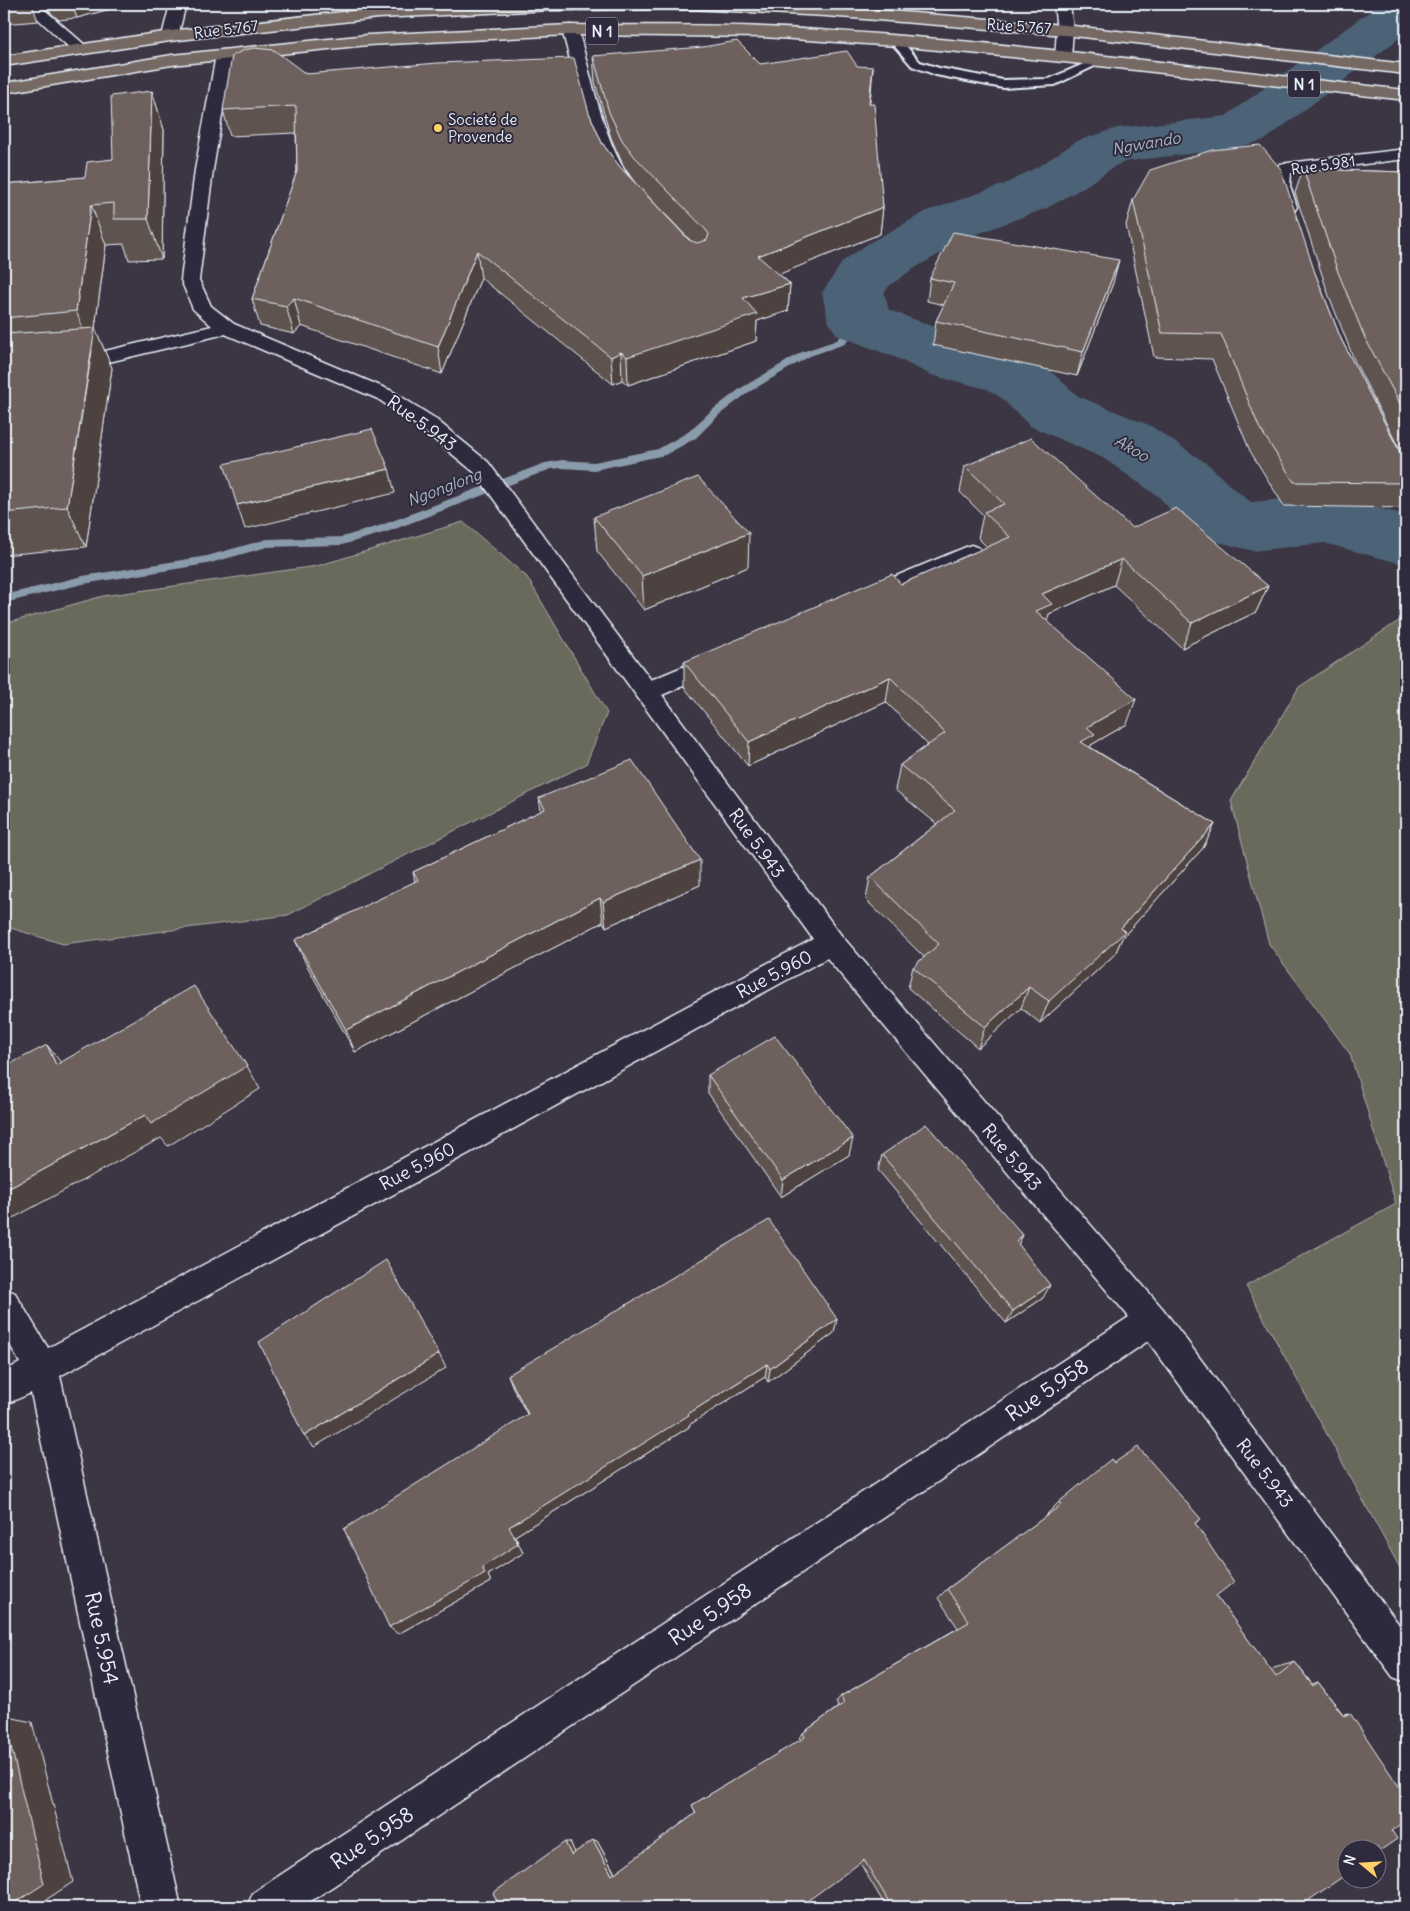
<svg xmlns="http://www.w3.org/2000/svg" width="1410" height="1911" font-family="Delius,sans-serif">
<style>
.green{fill:#6a6b5c;stroke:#a9aeaa}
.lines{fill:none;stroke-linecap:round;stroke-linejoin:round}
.stream{fill:#8a9bab;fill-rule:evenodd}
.river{fill:#4c6277;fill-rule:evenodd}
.service-casing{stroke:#e8f1f8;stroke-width:4}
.minor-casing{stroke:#e8f1f8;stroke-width:3}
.trunk-casing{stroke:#e8f1f8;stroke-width:3}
.service{fill:#2f2a3d;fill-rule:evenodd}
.minor{fill:#2f2a3d;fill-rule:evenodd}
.trunk{fill:#766964;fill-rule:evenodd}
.wall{fill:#5f534f;stroke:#e8f1f8}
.shaded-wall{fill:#4d4340;stroke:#e8f1f8}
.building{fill:#6e605c;stroke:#e8f1f8}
.poi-dot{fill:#ffd166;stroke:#2f2a3d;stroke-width:2}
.labels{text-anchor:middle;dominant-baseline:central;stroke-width:4;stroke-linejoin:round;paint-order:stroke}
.far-street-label{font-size:15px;fill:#e8f1f8;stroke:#2f2a3d}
.far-poi-label{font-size:15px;fill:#e8f1f8;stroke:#2f2a3d;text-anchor:start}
.shield{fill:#2f2a3d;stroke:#b0b5c0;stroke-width:1}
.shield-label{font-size:16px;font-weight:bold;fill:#e8f1f8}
.far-water-label{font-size:16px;font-style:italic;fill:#aab8c4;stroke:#2f2a3d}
.street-label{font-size:18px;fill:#e8f1f8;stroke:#2f2a3d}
.near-street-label{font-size:21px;fill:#e8f1f8;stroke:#2f2a3d}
</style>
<rect width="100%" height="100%" fill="#3c3543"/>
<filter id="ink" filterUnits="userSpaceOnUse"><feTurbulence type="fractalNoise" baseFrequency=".02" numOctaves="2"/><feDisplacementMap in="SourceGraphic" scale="10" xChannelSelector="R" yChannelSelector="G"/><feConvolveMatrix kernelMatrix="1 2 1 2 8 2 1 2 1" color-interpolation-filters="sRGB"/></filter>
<g filter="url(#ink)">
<g class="green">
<polygon points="463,522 527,577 607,713 586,764 288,915 63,944 4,926 4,624 103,596 317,566"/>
<polygon points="1406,616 1406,1574 1400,1568 1246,1286 1396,1204 1350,1054 1269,944 1231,801 1299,687"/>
</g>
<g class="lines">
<polygon class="stream" points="860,318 865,321 845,344 810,356 749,392 719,415 696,438 665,455 594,470 562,468 551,469 387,532 342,545 267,547 207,564 83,584 4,603 4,595 83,576 207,556 267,539 342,537 379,526 545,463 562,460 594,462 658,449 688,432 711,411 741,388 802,352 837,340 856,319"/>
<polygon class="river" points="1376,4 1406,4 1406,33 1265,140 1231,149 1128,161 1117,165 1081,189 1047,208 969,237 913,269 889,286 884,293 889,310 940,329 977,347 1033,361 1048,369 1078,396 1151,426 1209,465 1228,484 1251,502 1324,495 1406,515 1406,565 1324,543 1254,551 1202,538 1178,518 1159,497 1103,458 1030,426 1000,397 987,389 931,375 894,357 837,335 828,321 822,293 843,261 869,243 927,211 1005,184 1041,165 1077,141 1117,128 1226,116 1370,11"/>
<g class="service-casing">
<polygon id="service" points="896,38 900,39 920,62 939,68 1003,80 1049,79 1095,59 1099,58 1105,61 1055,85 1003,88 936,75 912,66 890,41"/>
</g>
<g class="minor-casing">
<g id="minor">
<polygon points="22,4 38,4 86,46 88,49 86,52 74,52"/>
<polygon points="170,4 186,4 178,36 176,39 164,39 162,36"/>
<polygon points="1054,4 1070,4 1073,30 1071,57 1069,60 1057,60 1055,57 1057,30"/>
<path d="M570 25 576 27 578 30C591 74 603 140 629 177L626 181 620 182 614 181C587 145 575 74 562 30L564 27Z"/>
<polygon points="224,50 230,52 232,55 213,170 199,280 211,306 234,324 392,391 433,417 488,462 651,680 711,655 719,652 727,655 731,661 727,667 662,695 841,935 1163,1309 1406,1634 1406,1682 1393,1677 1148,1341 302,1907 247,1907 253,1893 1129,1317 827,958 60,1376 181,1907 141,1907 31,1393 4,1405 4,1371 20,1363 4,1334 4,1288 15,1293 48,1348 813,939 474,472 419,427 378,399 225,334 88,367 4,374 4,362 88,355 212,326 193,309 181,280 195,170 216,55 218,52"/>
<path d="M1406 149V159L1291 173 1290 186 1297 207 1294 211 1288 212 1282 211C1272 197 1268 178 1280 164Z"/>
<polygon points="971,545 979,548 982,553 979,558 874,604 866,606 858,604 855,598 858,592"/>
</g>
</g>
<g class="trunk-casing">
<g id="trunk">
<polygon points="480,4 774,4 826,6 1065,25 1406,64 1406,74 1065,35 826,16 690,9 553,10 378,18 170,41 4,66 4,56 170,31 378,8"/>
<path d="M570 25C635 26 700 24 764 27 979 37 1193 67 1406 90V100L1063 62 896 46 763 37 570 35 368 45 172 65 4 93V83L172 55 368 35Z"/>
</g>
</g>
<use href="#service" class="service"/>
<use href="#minor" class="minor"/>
<use href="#trunk" class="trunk"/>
</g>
<g class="wall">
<polygon points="4,4 32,4 38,21 4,24"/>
<polygon points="41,4 124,4 111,6 110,9 77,18 59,20"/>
<polygon points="593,56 760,64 870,103 883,207 880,234 779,274 790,284 788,311 757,321 756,341 628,385 622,380 613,384 481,278 442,374 301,326 294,334 260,326 252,299 297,171 296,133 230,136 223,110 306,74 589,113 602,143 620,167 689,240 691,241 636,184 624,167 611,138 595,82"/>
<polygon points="152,91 164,130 162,259 129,260 124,244 106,245 95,328 112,368 86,547 4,555 4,184 85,177 113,159"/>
<polygon points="1303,169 1406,172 1406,170 1406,462 1355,362 1329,296 1295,193"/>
<polygon points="1133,200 1315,273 1341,339 1406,464 1406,508 1284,506 1250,451 1212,359 1154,357 1126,225"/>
<polygon points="930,278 1113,283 1077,376 933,345 936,321 944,305 927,301"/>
<polygon points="965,466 1132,528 1268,586 1256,612 1182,648 1114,585 1049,614 1047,621 1127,724 1091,745 1090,747 1215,824 1203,848 1122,938 1115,954 1040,1023 1021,1008 978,1048 908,988 913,967 924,957 866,900 870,877 937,824 895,790 900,765 928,745 886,702 748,766 684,687 684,662 901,584 987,547 978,538 983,515 960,492"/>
<polygon points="594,517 748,567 644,610 597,551"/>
<polygon points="539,798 700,885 606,927 603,922 355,1052 306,964 295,940 415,882 413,872 541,811"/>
<polygon points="708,1075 849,1155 781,1197 708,1093"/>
<polygon points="882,1155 1023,1235 1018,1244 1043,1298 1006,1323 878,1170"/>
<polygon points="834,1333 768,1382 765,1377 689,1425 689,1427 515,1536 523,1553 488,1575 491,1582 398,1634 527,1414 513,1388 508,1375"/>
<polygon points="1114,1463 1195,1523 1216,1596 1271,1671 1274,1668 1295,1662 1312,1684 1318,1682 1343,1714 1350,1713 1299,1907 886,1907 860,1863 500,1907 570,1842 575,1853 593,1840 597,1841 615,1873 696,1813 692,1805 801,1740 799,1738 803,1733 838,1707 836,1702 841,1696 958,1628 938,1598 947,1589 1048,1515 1047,1514 1059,1502"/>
</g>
<g class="shaded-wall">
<polygon points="72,4 124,4 111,6 110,9 77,18"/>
<polygon points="873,67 871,93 866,130"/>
<polygon points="152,91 164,130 162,259 148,219"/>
<polygon points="91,205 106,245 95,328 112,368 86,547 67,507 92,351 76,311"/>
<polygon points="883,207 880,234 757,283 758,256"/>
<polygon points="477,251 481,278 442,374 438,347"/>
<polygon points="1119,260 1113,283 1077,376 1083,352"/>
<polygon points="790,284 788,311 757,321 756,341 628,385 627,357 743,298"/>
<polygon points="294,298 301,326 294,334 286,306"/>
<polygon points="621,352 622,380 613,384 611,357"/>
<polygon points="389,469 395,493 245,529 237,505"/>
<polygon points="749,533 748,567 644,610 642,576"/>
<polygon points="1122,559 1114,585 1049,614 1045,630 1036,611 1042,594"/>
<polygon points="1268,586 1256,612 1182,648 1192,623"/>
<polygon points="890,677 886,702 748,766 749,742"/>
<polygon points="1136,699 1127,724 1091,745 1086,759 1081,742 1087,727"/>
<polygon points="1215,824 1203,848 1122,938 1115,954 1040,1023 1049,1001 1121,928"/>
<polygon points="700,860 700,885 606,927 603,902"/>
<polygon points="600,898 603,922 355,1052 346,1030"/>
<polygon points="1029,987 1021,1008 978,1048 985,1027"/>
<polygon points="47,1045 66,1069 56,1065"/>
<polygon points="247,1066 260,1089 168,1146 161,1138 4,1223 4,1191 145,1115"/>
<polygon points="853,1138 849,1155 781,1197 783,1180"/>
<polygon points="1023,1235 1016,1249 1016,1241"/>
<polygon points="1050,1285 1043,1298 1006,1323 1013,1311"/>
<polygon points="837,1319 834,1333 768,1382 770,1369"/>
<polygon points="439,1354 446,1368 314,1447 304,1436"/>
<polygon points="767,1364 765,1377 689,1425 689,1427 515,1536 523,1553 488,1575 491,1582 398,1634 389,1627 482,1567 509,1527"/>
<polygon points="4,1716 32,1722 73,1882 35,1907 8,1907"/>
<polygon points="593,1840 597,1841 615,1874 612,1875"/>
<polygon points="565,1842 570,1842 576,1855 571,1855"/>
</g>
<g class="building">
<polygon points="737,41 760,64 847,51 857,66 873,67 869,103 874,104 883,207 758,256 790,284 743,298 757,314 627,357 621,352 611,357 477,251 438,347 294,298 286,306 252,299 297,171 296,106 223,110 232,56 244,50 254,48 274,50 306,74 438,63 574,58 589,113 602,143 620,167 689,240 697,243 707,240 709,234 706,230 635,157 622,140 609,112 593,56 703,47"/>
<polygon points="152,91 148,219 114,219 114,203 91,205 76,311 4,318 4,184 85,177 87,162 113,159 111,96"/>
<polygon points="1260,145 1281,169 1315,273 1341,339 1406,464 1406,483 1294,482 1259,427 1221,334 1162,333 1133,200 1150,170 1212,150"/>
<polygon points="1303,169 1406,172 1406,415 1365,338 1338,272"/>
<polygon points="953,232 1119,260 1083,352 936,321 954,283 930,278"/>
<polygon points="95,328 67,507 4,513 4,334"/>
<polygon points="372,429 389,469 237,505 224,464"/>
<polygon points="1031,438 1132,528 1176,508 1268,586 1192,623 1122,559 1042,594 1052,604 1036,611 1136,699 1087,727 1095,734 1081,742 1215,824 1121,928 1125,932 1049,1001 1029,987 985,1027 913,967 939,944 870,877 955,810 900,765 945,733 890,677 749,742 684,662 892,574 901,584 1010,537 984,512 1004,504 965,466"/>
<polygon points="698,477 749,533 642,576 594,517"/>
<polygon points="632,760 700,860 603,902 600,898 346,1030 295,940 418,880 413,872 545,809 539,798"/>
<polygon points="194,986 247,1066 151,1124 145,1115 4,1191 4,1067 47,1045 56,1065"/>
<polygon points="775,1036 853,1138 783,1180 708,1075"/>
<polygon points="926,1124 1023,1235 1016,1241 1050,1285 1013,1311 882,1155"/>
<polygon points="769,1220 837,1319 770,1369 767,1364 688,1414 689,1415 509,1527 518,1544 482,1567 485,1574 389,1627 344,1529 528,1414 508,1375"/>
<polygon points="386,1260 439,1354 304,1436 259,1342"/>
<polygon points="1138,1447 1201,1519 1195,1523 1234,1582 1216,1596 1276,1677 1295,1662 1313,1686 1318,1682 1344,1716 1350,1713 1406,1797 1406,1819 1392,1831 1397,1839 1378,1852 1378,1848 1348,1848 1348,1873 1299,1907 892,1907 864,1860 799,1907 500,1907 493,1893 565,1842 571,1855 593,1840 612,1875 696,1813 692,1805 805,1737 803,1733 844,1703 841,1696 969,1622 947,1589 1061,1505 1059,1502 1111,1459 1114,1463"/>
<polygon points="4,1717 44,1884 8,1907 4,1907"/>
</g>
</g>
<circle class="poi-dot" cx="438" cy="128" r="5"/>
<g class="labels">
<g class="far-street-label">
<text transform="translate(1019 26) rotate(4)">Rue 5.767</text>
<text transform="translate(226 29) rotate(-7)">Rue 5.767</text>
<text transform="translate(1323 165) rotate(-8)">Rue 5.981</text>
</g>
<g class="far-poi-label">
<text x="448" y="119">Societé de<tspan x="448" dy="17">Provende</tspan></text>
</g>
<g class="shield">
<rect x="586" y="17.5" width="32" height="27" rx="4"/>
<rect x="1288" y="70.5" width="32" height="27" rx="4"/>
</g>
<g class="shield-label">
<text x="602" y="31">N 1</text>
<text x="1304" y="84">N 1</text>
</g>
<g class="far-water-label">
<text transform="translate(1146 143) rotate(-10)">Ngwando</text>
<text transform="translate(1132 448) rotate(30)">Akoo</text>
<text transform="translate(444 487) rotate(-21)">Ngonglong</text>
</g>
<g class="street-label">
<text transform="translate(422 423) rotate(36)">Rue 5.943</text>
<text transform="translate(757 843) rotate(54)">Rue 5.943</text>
<text transform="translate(774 974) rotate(-28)">Rue 5.960</text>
<text transform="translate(1012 1157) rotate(50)">Rue 5.943</text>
<text transform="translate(417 1166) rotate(-28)">Rue 5.960</text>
<text transform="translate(1265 1473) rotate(53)">Rue 5.943</text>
</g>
<g class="near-street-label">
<text transform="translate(1047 1390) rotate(-34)">Rue 5.958</text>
<text transform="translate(710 1614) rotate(-34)">Rue 5.958</text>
<text transform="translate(102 1638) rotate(78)">Rue 5.954</text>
<text transform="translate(372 1838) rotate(-34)">Rue 5.958</text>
</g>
</g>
<rect width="1410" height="1911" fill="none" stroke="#2f2a3d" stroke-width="20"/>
<rect x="10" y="10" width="1390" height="1891" fill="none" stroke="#e8f1f8" stroke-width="2" filter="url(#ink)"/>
<g transform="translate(1362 1864) rotate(288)"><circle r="24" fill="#2f2a3d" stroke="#797a88"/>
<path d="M0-4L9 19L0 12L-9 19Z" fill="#ffd166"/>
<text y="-8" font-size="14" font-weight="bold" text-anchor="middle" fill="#e8f1f8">N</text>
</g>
</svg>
